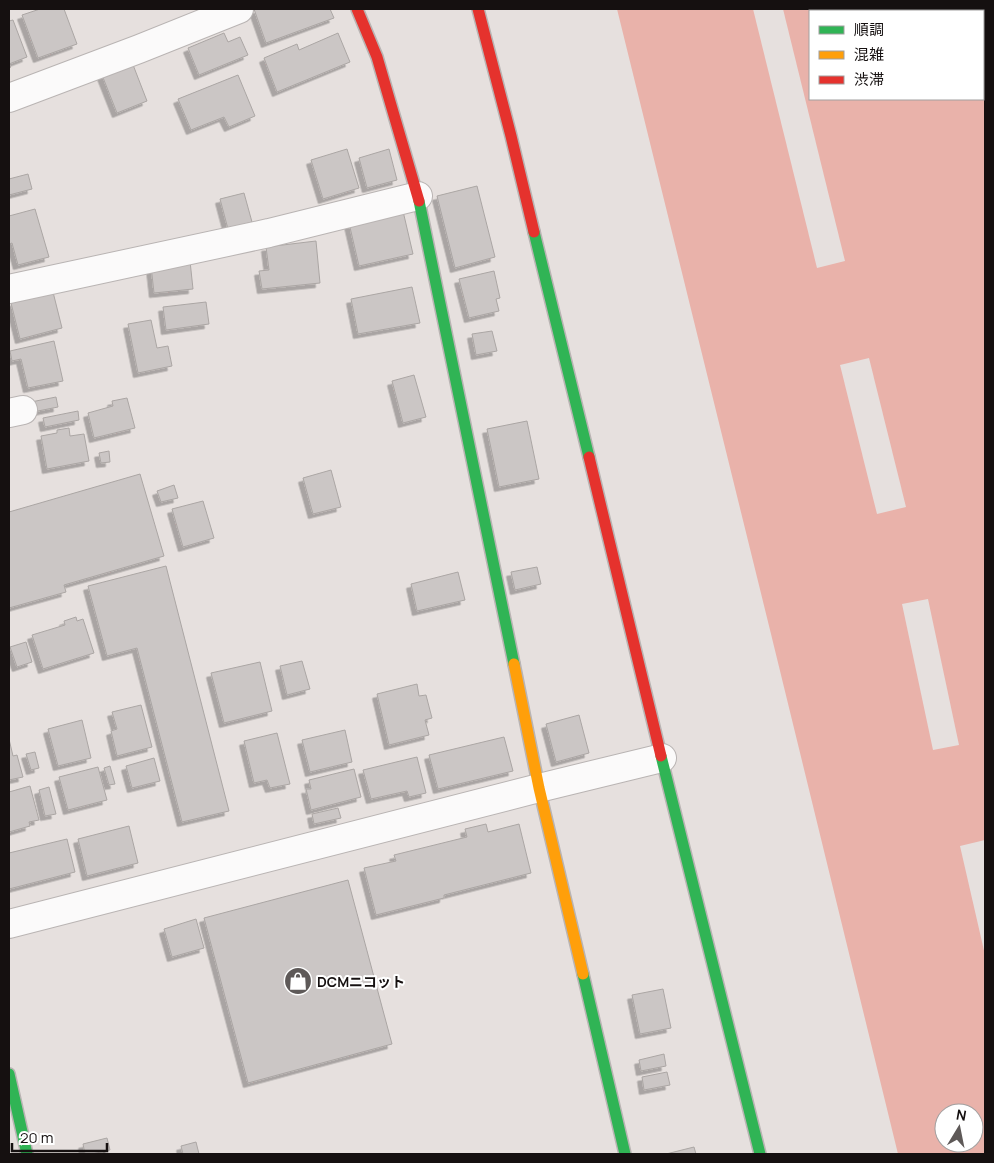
<svg xmlns="http://www.w3.org/2000/svg" width="994" height="1163" font-family="Manrope,'Noto Sans JP',sans-serif">
<style>
.water{fill:#e9b2aa;fill-rule:evenodd}
.pier{fill:#e6e0de}
.building{fill:#cbc6c5;stroke:#aba6a4;filter:url(#shadow)}
.lines{fill:none;stroke-linecap:round;stroke-linejoin:round}
.street-casing{stroke:#b9b4b3;stroke-width:30}
.fast-casing{stroke:#b9b4b3;stroke-width:14}
.slow-casing{stroke:#b9b4b3;stroke-width:14}
.jam-casing{stroke:#b9b4b3;stroke-width:14}
.street{stroke:#fbfafa;stroke-width:28}
.fast{stroke:#30b455;stroke-width:11}
.slow{stroke:#ff9f0a;stroke-width:11}
.jam{stroke:#e5322d;stroke-width:11}
.labels{text-anchor:middle;dominant-baseline:central;stroke-width:4;stroke-linejoin:round;paint-order:stroke}
.poi-label{font-size:14px;font-weight:bold;fill:#151010;stroke:#fff;text-anchor:start}
</style>
<defs>
<filter id="shadow"><feDropShadow dx="-4.5" dy="4.5" stdDeviation="0" flood-color="#0004"/></filter>
</defs>
<rect width="100%" height="100%" fill="#e6e0de"/>
<path class="water" d="M617 9H985V1154H898L771 634ZM810 11H983V99H810ZM944 1113H974V1143H944Z"/>
<g class="pier">
<polygon points="753,9 783,9 845,261 817,268"/>
<polygon points="869,358 906,507 877,514 840,365"/>
<polygon points="928,599 959,745 933,750 902,604"/>
<polygon points="985,840 985,955 960,846"/>
</g>
<g class="building">
<polygon points="40,9 64,9 77,44 38,58 22,15"/>
<polygon points="254,9 330,9 334,18 266,43"/>
<polygon points="13,20 27,57 9,64 11,67 9,68 9,21"/>
<polygon points="224,33 228,42 240,37 248,55 199,75 188,48"/>
<polygon points="338,33 350,62 277,92 264,58 297,44 299,50"/>
<polygon points="130,57 147,101 117,113 100,70"/>
<polygon points="238,75 255,116 229,127 224,117 191,130 178,99"/>
<polygon points="347,149 359,188 323,199 311,160"/>
<polygon points="389,149 397,180 367,188 359,158"/>
<polygon points="28,174 32,189 9,195 9,179"/>
<polygon points="477,186 495,257 455,268 437,196"/>
<polygon points="244,193 252,222 228,229 220,199"/>
<polygon points="35,209 49,257 18,265 12,243 9,244 9,216"/>
<polygon points="403,211 413,254 359,266 349,223"/>
<polygon points="316,241 320,283 262,289 259,271 269,270 266,247"/>
<polygon points="190,261 193,289 154,293 151,266"/>
<polygon points="494,271 500,298 496,299 499,311 469,318 459,279"/>
<polygon points="412,287 420,323 358,334 351,299"/>
<polygon points="53,292 62,328 20,339 11,303"/>
<polygon points="206,302 209,324 166,330 163,307"/>
<polygon points="151,320 157,348 168,346 172,366 138,373 128,324"/>
<polygon points="492,331 497,351 476,355 472,334"/>
<polygon points="54,341 63,381 28,388 21,359 12,361 10,351"/>
<polygon points="414,375 426,417 403,423 392,381"/>
<polygon points="56,397 58,407 33,412 31,402"/>
<polygon points="127,398 135,428 94,438 88,413 113,406 112,401"/>
<polygon points="78,411 79,420 45,427 43,418"/>
<polygon points="527,421 539,479 499,487 487,429"/>
<polygon points="69,428 70,436 84,434 89,461 47,469 41,436 57,433 57,430"/>
<polygon points="109,451 110,462 101,463 99,453"/>
<polygon points="331,470 341,507 313,514 303,478"/>
<polygon points="140,474 164,556 64,585 66,592 9,608 9,512"/>
<polygon points="174,485 178,498 161,502 157,491"/>
<polygon points="203,501 214,538 183,547 172,509"/>
<polygon points="166,566 229,811 182,822 137,648 107,656 88,586"/>
<polygon points="537,567 541,584 515,590 511,572"/>
<polygon points="458,572 465,600 417,611 411,584"/>
<polygon points="76,617 77,621 83,619 94,653 43,669 32,635 65,625 64,621"/>
<polygon points="26,642 32,662 17,667 10,647"/>
<polygon points="302,661 310,689 287,695 280,666"/>
<polygon points="260,662 272,711 224,723 211,673"/>
<polygon points="417,684 419,696 426,695 432,718 425,720 429,735 389,745 377,694"/>
<polygon points="141,705 152,747 117,756 111,731 117,729 112,712"/>
<polygon points="579,715 589,753 556,762 546,724"/>
<polygon points="82,720 91,758 58,766 48,729"/>
<polygon points="345,730 352,762 310,772 302,740"/>
<polygon points="277,733 290,784 270,788 267,780 254,783 244,741"/>
<polygon points="504,737 513,771 438,789 429,755"/>
<polygon points="9,739 13,756 17,755 23,777 9,780"/>
<polygon points="35,752 39,768 31,770 26,754"/>
<polygon points="417,757 426,793 409,797 407,791 371,799 363,770"/>
<polygon points="154,758 160,781 132,788 126,766"/>
<polygon points="110,766 115,784 109,785 104,768"/>
<polygon points="98,767 107,800 68,810 59,777"/>
<polygon points="354,769 361,797 311,810 306,789 311,789 309,780"/>
<polygon points="30,786 39,820 29,822 30,826 9,832 9,792"/>
<polygon points="49,787 56,814 45,816 39,790"/>
<polygon points="338,808 341,818 314,824 312,814"/>
<polygon points="486,824 488,832 519,824 531,873 444,895 444,898 376,915 364,868 396,861 394,855 467,837 465,829"/>
<polygon points="129,826 138,863 87,876 78,839"/>
<polygon points="67,839 75,872 9,889 9,853"/>
<polygon points="348,880 392,1044 248,1083 204,918"/>
<polygon points="196,919 204,948 172,957 164,929"/>
<polygon points="663,989 671,1028 640,1034 632,995"/>
<polygon points="664,1054 666,1066 641,1071 639,1060"/>
<polygon points="667,1072 670,1085 644,1090 642,1077"/>
<polygon points="107,1138 110,1150 92,1154 85,1154 83,1144"/>
<polygon points="196,1142 199,1154 183,1154 181,1146"/>
<polygon points="694,1147 696,1154 666,1154"/>
</g>
<g class="lines">
<g class="street-casing">
<g id="street">
<polyline points="9,98 139,49 239,9"/>
<polyline points="9,289 269,233 418,196"/>
<polyline points="9,413 23,410"/>
<polyline points="9,924 539,788 662,758"/>
</g>
</g>
<g class="fast-casing">
<g id="fast">
<polyline points="419,201 514,664"/>
<polyline points="534,232 589,457"/>
<polyline points="661,756 760,1154"/>
<polyline points="583,974 625,1154"/>
<polyline points="9,1074 27,1154"/>
</g>
</g>
<g class="slow-casing">
<polyline id="slow" points="514,664 539,788 583,974"/>
</g>
<g class="jam-casing">
<g id="jam">
<polyline points="357,9 377,57 419,201"/>
<polyline points="478,9 511,136 534,232"/>
<polyline points="589,457 661,756"/>
</g>
</g>
<use href="#street" class="street"/>
<use href="#fast" class="fast"/>
<use href="#slow" class="slow"/>
<use href="#jam" class="jam"/>
</g>
<defs>
<g id="shop-disc" transform="scale(1.4375)"><circle r="9.5" fill="#5e5958" stroke="#fff"/><path d="M-5-2.5h2.3a2.7 3.5 0 0 1 5.4 0H5L5.5 6h-11ZM-1.5-2.5h3a1.5 2.3 0 0 0-3 0Z" fill="#fff"/></g>
</defs>
<g fill-rule="evenodd">
<use href="#shop-disc" x="298" y="981"/>
</g>
<g class="labels">
<g class="poi-label">
<text x="317" y="981">DCMニコット</text>
</g>
</g>
<rect width="994" height="1163" fill="none" stroke="#151010" stroke-width="20"/>
<rect x="809" y="10" width="175" height="90" fill="#ffffff" stroke="#a19f9f"/>
<rect x="819" y="26" width="25" height="8" fill="#30b455" stroke="#a19f9f"/>
<text x="854" y="35" font-size="15" fill="#151010">順調</text>
<rect x="819" y="51" width="25" height="8" fill="#ff9f0a" stroke="#a19f9f"/>
<text x="854" y="60" font-size="15" fill="#151010">混雑</text>
<rect x="819" y="76" width="25" height="8" fill="#e5322d" stroke="#a19f9f"/>
<text x="854" y="85" font-size="15" fill="#151010">渋滞</text>
<g transform="translate(959 1128) rotate(10)"><circle r="24" fill="#ffffff" stroke="#a19f9f"/>
<path d="M0-4L9 19L0 12L-9 19Z" fill="#5e5958"/>
<text y="-8" font-size="14" font-weight="bold" text-anchor="middle" fill="#151010">N</text>
</g>
<path d="M12 1143v8h95v-8" fill="none" stroke="#151010" stroke-width="2.5"/>
<text x="20" y="1143" font-size="15" fill="#151010" stroke="#ffffff" stroke-width="4" paint-order="stroke">20 m</text>
</svg>
